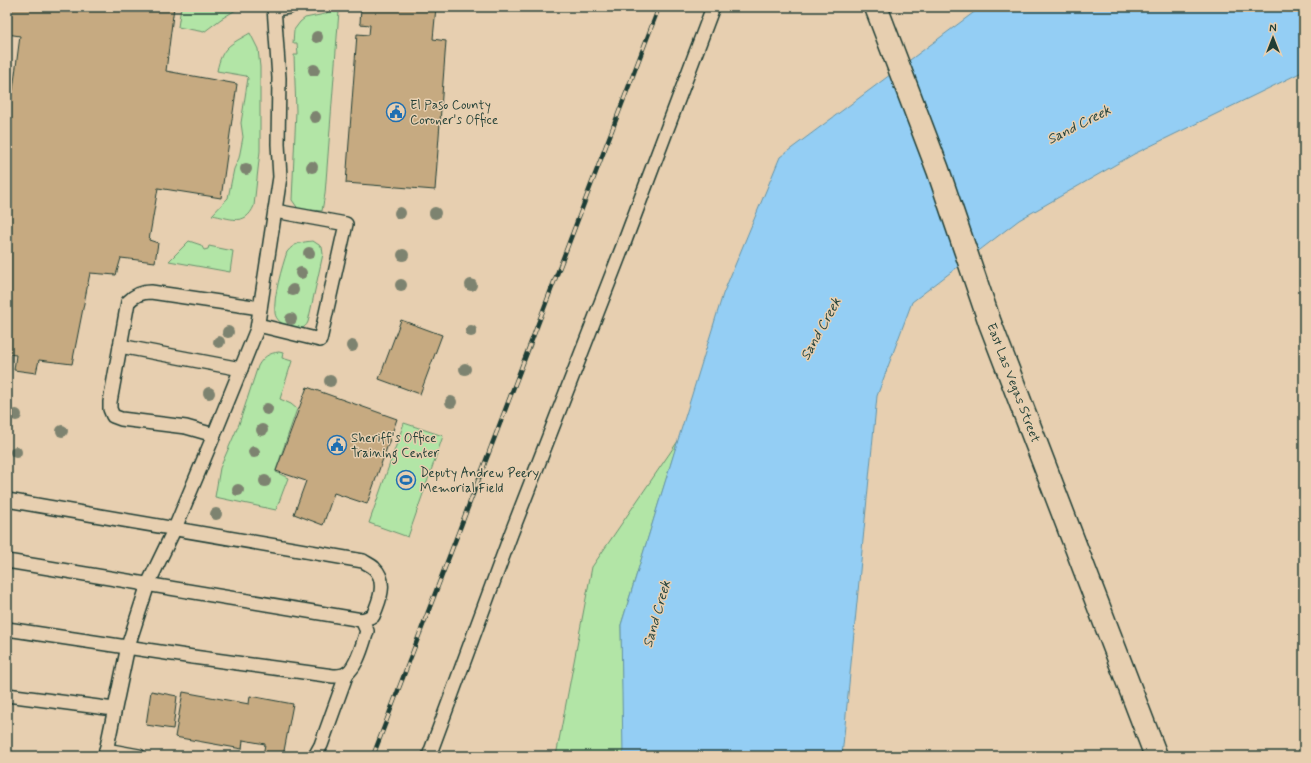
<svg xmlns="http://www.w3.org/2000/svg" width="1311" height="763" font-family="Mynerve,sans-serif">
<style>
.green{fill:#b2e5a6;stroke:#68916d}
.water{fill:#94cef4;stroke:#6594a7}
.building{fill:#c6aa81;stroke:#1f3d34}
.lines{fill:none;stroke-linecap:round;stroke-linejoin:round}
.service-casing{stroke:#1f3d34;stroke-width:16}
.tertiary-casing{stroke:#1f3d34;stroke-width:25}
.service{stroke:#e7cfb0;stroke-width:13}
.tertiary{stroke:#e7cfb0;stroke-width:22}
.rail-casing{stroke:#1f3d34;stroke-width:4.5}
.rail{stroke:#e7cfb0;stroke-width:3;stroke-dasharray:9;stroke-linecap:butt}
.tree{fill:#7d836f}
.labels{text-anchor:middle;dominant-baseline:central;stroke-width:3;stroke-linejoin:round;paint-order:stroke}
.poi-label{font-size:13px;fill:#1f3d34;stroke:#e7cfb0;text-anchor:start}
.street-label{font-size:13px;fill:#1f3d34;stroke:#e7cfb0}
.water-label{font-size:14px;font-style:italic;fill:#25443e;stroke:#e7cfb0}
</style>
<rect width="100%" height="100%" fill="#e7cfb0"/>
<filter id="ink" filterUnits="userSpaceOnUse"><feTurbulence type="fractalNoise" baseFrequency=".025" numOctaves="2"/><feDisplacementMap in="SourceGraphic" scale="8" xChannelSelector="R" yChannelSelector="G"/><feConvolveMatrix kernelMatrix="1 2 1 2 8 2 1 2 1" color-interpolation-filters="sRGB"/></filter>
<g filter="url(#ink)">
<g class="green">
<polygon points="181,7 239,7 239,8 221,19 204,32 178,27"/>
<polygon points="335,7 339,11 325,194 322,211 311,210 311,216 299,210 292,200 296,111 294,55 298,55 297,43 293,43 294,30 300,22 305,18 325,14"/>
<path d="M250 33 258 49 260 67V151L254 206C245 227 230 218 212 215L228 198 234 169 239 158 243 137 241 123 248 78 246 76 217 71C222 46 230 45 250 33Z"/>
<polygon points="189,241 201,245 204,250 208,249 209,246 233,251 230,272 169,261"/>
<path d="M313 241 322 247 323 254 308 322C302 337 276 325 275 313 273 297 282 267 287 252 294 243 302 242 313 241Z"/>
<path d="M279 352 283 353 282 358 292 361 280 399 291 404 297 409 276 470V472L288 478 276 510 215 497 220 468 239 424 258 366C263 357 269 353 279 352Z"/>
<polygon points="404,423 443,436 408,537 369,523"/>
<polygon points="678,441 621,625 624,756 556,756 592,567"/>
</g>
<polygon class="water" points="981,7 1304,7 1304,71 1134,154 1019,220 912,302 877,396 842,756 623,756 621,625 723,294 780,157"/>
<g class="building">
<polygon points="7,7 174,7 166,71 237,84 221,198 158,188 149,240 158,243 155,262 121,258 116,275 90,273 72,364 39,360 36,373 14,370 16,355 8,354 7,359 7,82 13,90 20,36 7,34"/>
<polygon points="361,7 436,7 433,39 446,41 435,190 346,183 357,34 369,35 370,25 360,24"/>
<polygon points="401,320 442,335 420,394 379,379"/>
<polygon points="307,387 397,419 367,504 334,493 323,525 294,514 306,481 276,471"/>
<polygon points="151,691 177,696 173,729 146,725"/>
<polygon points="183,692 249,704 250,696 293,704 283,756 263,756 265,744 243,740 242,749 175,737"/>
</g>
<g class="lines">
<g class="service-casing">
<g id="service">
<polyline points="275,9 289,7"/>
<polyline points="258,325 320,340 346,224 275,211"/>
<polyline points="120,346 241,369"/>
<path d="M214 435 186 427 121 419 113 416 110 409V402L128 302C135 295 141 292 151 292L260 308"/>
<path d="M7 500 363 561C366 563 371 565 374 568 388 581 379 602 373 616L362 620 7 561"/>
<path d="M7 629 193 657 333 676C336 676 340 676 343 675 356 672 363 643 367 631L362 620"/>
<polyline points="7,695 114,709"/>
<polyline points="106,750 139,756"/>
<polyline points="105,756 128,646 148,584 175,528 214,435 257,329 280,177 278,144 279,78 274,7"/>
<polyline points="315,756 321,745 347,673"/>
<polyline points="429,756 511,534 623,246 713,7"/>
</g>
</g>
<g class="tertiary-casing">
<polyline id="tertiary" points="876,7 938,170 990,323 1156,756"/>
</g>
<use href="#service" class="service"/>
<use href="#tertiary" class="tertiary"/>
<g class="rail-casing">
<polyline id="rail" points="373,756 659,7"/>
</g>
<use href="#rail" class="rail"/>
</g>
<g class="tree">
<circle cx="317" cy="37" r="6"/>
<circle cx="314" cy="70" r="6"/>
<circle cx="315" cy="117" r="6"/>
<circle cx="312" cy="167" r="6"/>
<circle cx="246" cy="169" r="6"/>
<circle cx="400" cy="213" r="6"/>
<circle cx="435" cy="213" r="6"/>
<circle cx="309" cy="253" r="6"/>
<circle cx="403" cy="255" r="6"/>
<circle cx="301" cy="273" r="6"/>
<circle cx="401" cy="285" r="6"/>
<circle cx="471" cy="285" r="6"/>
<circle cx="293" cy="290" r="6"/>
<circle cx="291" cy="319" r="6"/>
<circle cx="471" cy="331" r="6"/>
<circle cx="228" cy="332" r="6"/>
<circle cx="219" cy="342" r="6"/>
<circle cx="352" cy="346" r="6"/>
<circle cx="465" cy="369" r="6"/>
<circle cx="330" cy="381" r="6"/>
<circle cx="209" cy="393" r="6"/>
<circle cx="451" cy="402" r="6"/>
<circle cx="267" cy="409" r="6"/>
<circle cx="16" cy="415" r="6"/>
<circle cx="262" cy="430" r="6"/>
<circle cx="62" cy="431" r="6"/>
<circle cx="16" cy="452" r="6"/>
<circle cx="254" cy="452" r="6"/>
<circle cx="265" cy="481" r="6"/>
<circle cx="238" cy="490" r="6"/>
<circle cx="216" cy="514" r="6"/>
</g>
</g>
<defs>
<g id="civic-ring" transform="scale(1)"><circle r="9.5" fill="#e7cfb0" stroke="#1f6fb2" stroke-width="1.5"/><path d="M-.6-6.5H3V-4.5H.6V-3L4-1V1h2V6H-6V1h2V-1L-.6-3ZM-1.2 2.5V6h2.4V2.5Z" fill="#1f6fb2"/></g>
<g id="stadium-ring" transform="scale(1)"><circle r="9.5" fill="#e7cfb0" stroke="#1f6fb2" stroke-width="1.5"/><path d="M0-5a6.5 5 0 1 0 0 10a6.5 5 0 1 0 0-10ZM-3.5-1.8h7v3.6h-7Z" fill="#1f6fb2"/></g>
</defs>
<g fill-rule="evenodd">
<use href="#civic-ring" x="396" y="112"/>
<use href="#civic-ring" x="337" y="445"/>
<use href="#stadium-ring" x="406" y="480"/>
</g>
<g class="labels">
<g class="poi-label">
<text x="410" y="105">El Paso County<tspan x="410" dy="15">Coroner's Office</tspan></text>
<text x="351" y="438">Sheriff's Office<tspan x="351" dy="15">Training Center</tspan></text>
<text x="420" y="473">Deputy Andrew Peery<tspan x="420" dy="15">Memorial Field</tspan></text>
</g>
<g class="street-label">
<text transform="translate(1013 383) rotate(69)">East Las Vegas Street</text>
</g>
<g class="water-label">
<text transform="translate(1079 125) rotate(-27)">Sand Creek</text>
<text transform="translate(821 329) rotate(-61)">Sand Creek</text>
<text transform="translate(657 614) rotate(-74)">Sand Creek</text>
</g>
</g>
<rect width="1311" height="763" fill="none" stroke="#e7cfb0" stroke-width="24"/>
<rect x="12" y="12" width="1287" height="739" fill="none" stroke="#1f3d34" stroke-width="1.5" filter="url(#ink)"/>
<g transform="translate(1273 38)" stroke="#e7cfb0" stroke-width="3" paint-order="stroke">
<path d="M0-3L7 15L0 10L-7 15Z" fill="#1f3d34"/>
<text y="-6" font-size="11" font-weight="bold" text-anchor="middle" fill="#1f3d34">N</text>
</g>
</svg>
